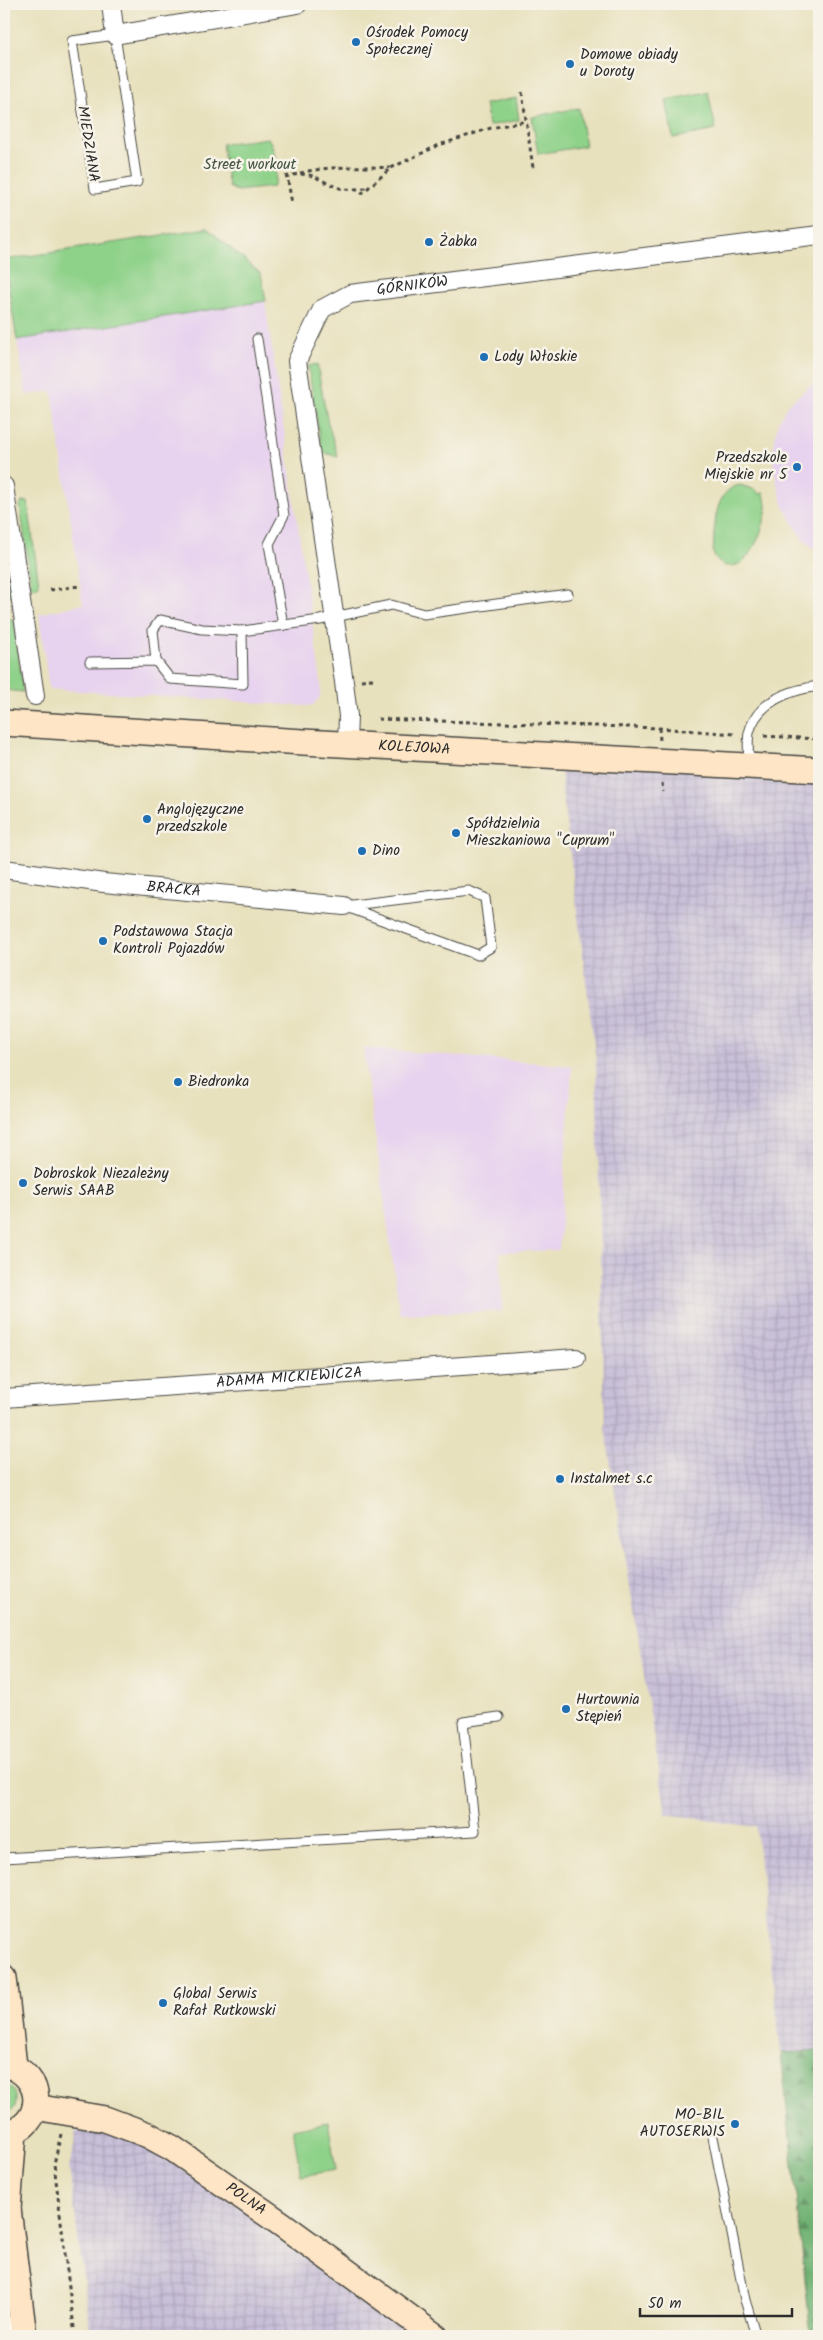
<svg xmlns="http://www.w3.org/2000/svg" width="823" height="2340" font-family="Kalam,sans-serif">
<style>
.built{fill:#e7d2ef}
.industrial{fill:url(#industrial-grid)}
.green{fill:#8ed189;stroke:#5c7e5a}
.forest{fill:url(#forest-firs);stroke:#4e6f50}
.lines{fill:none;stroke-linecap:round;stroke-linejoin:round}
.lane-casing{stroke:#474641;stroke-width:11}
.street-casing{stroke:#474641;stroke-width:20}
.secondary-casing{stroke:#474641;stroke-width:28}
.path{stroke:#474641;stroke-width:3;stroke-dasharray:4 4;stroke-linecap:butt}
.lane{stroke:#fff;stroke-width:9}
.street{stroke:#fff;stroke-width:18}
.secondary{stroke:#fde5c5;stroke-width:25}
.poi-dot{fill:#1f6fb2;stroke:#f7f3e8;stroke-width:2}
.labels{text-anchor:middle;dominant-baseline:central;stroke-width:5;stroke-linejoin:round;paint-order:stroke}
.poi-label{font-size:15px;fill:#2b2b2b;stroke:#f7f3e8;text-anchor:start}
.street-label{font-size:15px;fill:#2b2b2b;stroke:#f7f3e8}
.park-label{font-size:15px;fill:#445442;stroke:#f7f3e8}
</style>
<defs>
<pattern id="industrial-grid" width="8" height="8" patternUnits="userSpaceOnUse" patternTransform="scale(1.25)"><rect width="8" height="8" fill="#c8bfd8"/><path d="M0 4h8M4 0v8" fill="none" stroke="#aca4ba"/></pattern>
<pattern id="forest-firs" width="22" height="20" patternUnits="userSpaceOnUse" patternTransform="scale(1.25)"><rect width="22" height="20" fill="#72b375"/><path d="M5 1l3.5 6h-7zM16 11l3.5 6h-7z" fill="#5e9260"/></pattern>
</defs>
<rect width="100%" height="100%" fill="#f7f3e8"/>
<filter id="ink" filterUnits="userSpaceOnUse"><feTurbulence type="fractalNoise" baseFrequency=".02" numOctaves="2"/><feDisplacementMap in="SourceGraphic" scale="10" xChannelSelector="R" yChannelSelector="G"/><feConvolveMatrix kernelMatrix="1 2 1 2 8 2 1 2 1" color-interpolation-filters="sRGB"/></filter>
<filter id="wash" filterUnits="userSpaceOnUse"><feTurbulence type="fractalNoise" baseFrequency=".0096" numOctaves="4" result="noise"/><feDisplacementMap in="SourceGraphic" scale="20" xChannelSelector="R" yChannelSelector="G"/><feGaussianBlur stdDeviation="1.12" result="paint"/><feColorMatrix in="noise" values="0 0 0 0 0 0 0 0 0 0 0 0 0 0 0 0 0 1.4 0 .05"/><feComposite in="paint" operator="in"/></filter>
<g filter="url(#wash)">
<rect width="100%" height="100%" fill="#e8e1bd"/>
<g class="built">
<polygon points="207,228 261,274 321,683 320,697 313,705 306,706 49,689 39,614 83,604 52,391 26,395 4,260"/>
<polygon points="819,379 819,553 803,540 784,507 776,480 772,453 778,423 787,405"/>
<polygon points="363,1048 572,1066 559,1250 500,1252 502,1311 400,1314"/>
</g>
<g class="industrial">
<polygon points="561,756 819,770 819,2051 781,2053 756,1827 666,1814 605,1428 596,1060 562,790"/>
<polygon points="105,2119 439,2336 91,2336 69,2168 77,2131"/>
</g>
<g class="green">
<polygon points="708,92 716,130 673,138 666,100"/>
<polygon points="516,98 519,120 489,126 485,104"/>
<polygon points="579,108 585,146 538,154 532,117"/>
<path d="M268 138C276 148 279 176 273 187L237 191 229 187 222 144Z"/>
<polygon points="207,228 261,274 266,301 17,340 4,260"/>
<polygon points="317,364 327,419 338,457 322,452 308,366"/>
<path d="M740 485 756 490 759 494 764 493C765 499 767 507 766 513 763 530 750 567 730 566 721 566 716 561 713 553 715 531 712 490 740 485Z"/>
<polygon points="23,501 28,502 39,585 34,588 31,586 20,505"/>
<polygon points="4,543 11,596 4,597"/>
<polygon points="11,619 14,620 23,692 4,690 4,620"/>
<path d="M4 2084C15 2088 19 2097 14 2108L4 2115Z"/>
<polygon points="328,2122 336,2170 301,2176 293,2129"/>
</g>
<polygon class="forest" points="819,2051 819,2336 811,2336 781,2053"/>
</g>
<g filter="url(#ink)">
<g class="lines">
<g class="lane-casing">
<g id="lane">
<polygon points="115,35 137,182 95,189 72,41"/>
<polyline points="257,339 284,515 269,544 283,625"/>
<polyline points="156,661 153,630 160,620 202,629 242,631 320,620 391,605 424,614 568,594"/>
<polyline points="90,662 156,661 170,679 243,684 242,631"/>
<path d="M749 765C749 755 747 743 749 733 757 701 790 690 819 686"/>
<polygon points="469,891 485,898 491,947 478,955 344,906"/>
<polyline points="4,1858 475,1831 463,1722 499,1717"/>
<polyline points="713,2137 745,2300 756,2336"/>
</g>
</g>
<g class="street-casing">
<g id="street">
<polyline points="111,4 115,35 298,4"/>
<polyline points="4,486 35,696"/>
<path id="s1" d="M347 744 348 716 344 682 297 361 322 309 350 294 819 235"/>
<path id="s2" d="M4 869 104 883 344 906"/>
<path id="s3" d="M4 1398 576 1358"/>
<polyline points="4,2330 11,2325 22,2321"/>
</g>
</g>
<g class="secondary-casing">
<g id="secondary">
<path id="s4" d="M4 723 303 742 819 770"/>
<polyline points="4,1978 14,2066"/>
<path d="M4 2064C46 2074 47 2126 4 2134"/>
<path id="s5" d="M35 2107 105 2119 148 2135 172 2148 283 2225 435 2336"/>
<polyline points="4,2193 8,2209 24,2336"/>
<polyline points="8,2209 14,2132"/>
</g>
</g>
<g class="path">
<polyline points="522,92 533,168"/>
<path d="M300 173C329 166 360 166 390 168"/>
<path d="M285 177C314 169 315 180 340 188 348 191 359 188 367 188"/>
<polyline points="288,181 292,204"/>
<polyline points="361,194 391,168 439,145 491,128 526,121"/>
<polyline points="50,590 80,586"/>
<polyline points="361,680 373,679"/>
<polyline points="378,719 659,728 735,734"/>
<polyline points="659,728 660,740"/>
<polyline points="764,736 819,739"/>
<polyline points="662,783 663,792"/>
<polyline points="61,2134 54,2164 75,2336"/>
</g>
<use href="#lane" class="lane"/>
<use href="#street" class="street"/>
<use href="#secondary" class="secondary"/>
</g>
</g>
<g class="poi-dot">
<circle cx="356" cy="42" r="5"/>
<circle cx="570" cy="64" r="5"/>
<circle cx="429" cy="242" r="5"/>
<circle cx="484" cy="357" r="5"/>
<circle cx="797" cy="467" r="5"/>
<circle cx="147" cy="819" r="5"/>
<circle cx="456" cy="833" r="5"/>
<circle cx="362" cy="851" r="5"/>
<circle cx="103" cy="941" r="5"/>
<circle cx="178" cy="1082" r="5"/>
<circle cx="23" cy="1183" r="5"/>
<circle cx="560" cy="1479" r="5"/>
<circle cx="566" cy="1709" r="5"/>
<circle cx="163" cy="2003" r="5"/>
<circle cx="735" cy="2124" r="5"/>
</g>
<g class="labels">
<g class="poi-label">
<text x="366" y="33">Ośrodek Pomocy<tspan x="366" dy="17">Społecznej</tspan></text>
<text x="580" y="55">Domowe obiady<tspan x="580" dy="17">u Doroty</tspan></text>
<text x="439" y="242">Żabka</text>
<text x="494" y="357">Lody Włoskie</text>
<text x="787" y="458" text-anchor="end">Przedszkole<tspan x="787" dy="17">Miejskie nr 5</tspan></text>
<text x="157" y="810">Anglojęzyczne<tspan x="157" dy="17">przedszkole</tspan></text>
<text x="466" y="824">Spółdzielnia<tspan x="466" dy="17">Mieszkaniowa "Cuprum"</tspan></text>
<text x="372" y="851">Dino</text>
<text x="113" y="932">Podstawowa Stacja<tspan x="113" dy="17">Kontroli Pojazdów</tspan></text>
<text x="188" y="1082">Biedronka</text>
<text x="33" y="1174">Dobroskok Niezależny<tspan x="33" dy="17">Serwis SAAB</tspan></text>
<text x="570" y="1479">Instalmet s.c</text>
<text x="576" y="1700">Hurtownia<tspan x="576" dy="17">Stępień</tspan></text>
<text x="173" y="1994">Global Serwis<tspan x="173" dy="17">Rafał Rutkowski</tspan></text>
<text x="725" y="2115" text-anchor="end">MO-BIL<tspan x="725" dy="17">AUTOSERWIS</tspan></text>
</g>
<g class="street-label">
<text transform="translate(88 144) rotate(81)">MIEDZIANA</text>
<text stroke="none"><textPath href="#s1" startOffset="539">GÓRNIKÓW</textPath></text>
<text stroke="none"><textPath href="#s4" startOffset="411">KOLEJOWA</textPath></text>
<text stroke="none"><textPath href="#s2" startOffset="171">BRACKA</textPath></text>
<text stroke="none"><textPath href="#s3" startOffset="286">ADAMA MICKIEWICZA</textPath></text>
<text stroke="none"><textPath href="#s5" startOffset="234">POLNA</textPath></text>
</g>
<g class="park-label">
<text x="250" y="165">Street workout</text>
</g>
</g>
<rect width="823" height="2340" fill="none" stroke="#f7f3e8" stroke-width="20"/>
<path d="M640 2308v8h152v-8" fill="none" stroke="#2b2b2b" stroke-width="2.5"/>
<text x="648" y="2308" font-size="15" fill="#2b2b2b" stroke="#f7f3e8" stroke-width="4" paint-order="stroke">50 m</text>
</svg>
